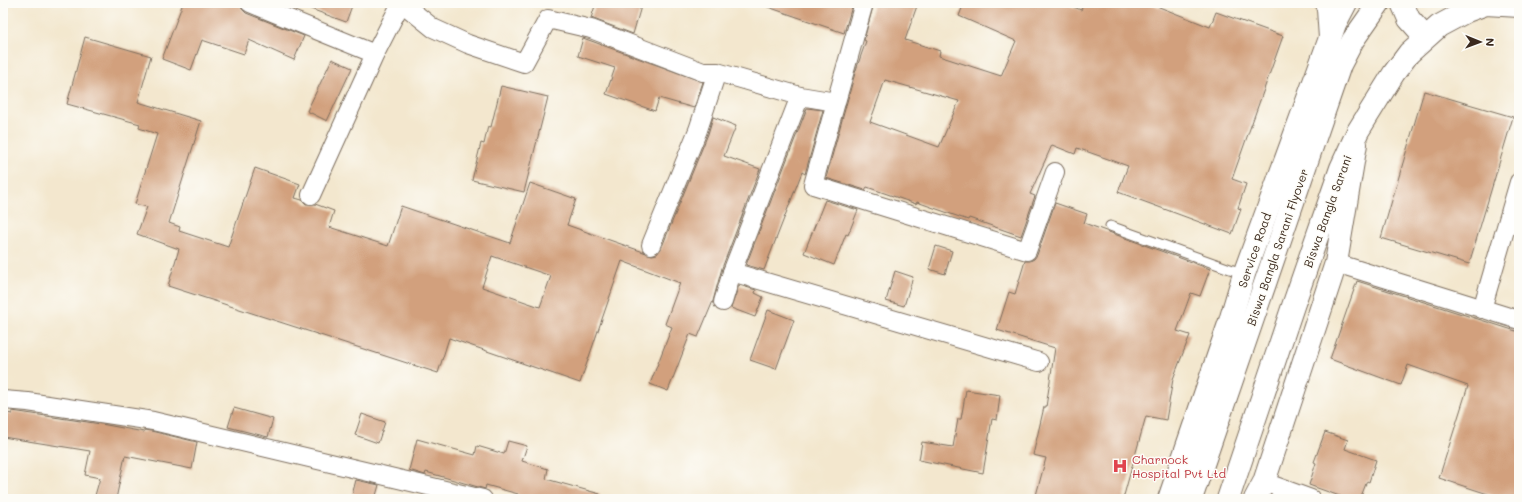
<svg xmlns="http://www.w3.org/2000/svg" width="1522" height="502" font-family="Mali,sans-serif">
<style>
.building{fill:#d2a07d;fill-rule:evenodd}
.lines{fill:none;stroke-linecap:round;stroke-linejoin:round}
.service-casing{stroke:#7b6c5c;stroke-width:11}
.minor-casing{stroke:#7b6c5c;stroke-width:20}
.tertiary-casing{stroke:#7b6c5c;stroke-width:24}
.primary-casing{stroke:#7b6c5c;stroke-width:24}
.service{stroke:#fff;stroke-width:9}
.minor{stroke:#fff;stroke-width:18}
.tertiary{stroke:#fff;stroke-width:22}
.primary{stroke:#fff;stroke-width:22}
.labels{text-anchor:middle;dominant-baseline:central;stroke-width:3;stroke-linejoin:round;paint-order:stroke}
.street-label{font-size:12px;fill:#3b2a1e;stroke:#fdfcf7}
.health-label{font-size:12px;fill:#be3a42;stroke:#fdfcf7;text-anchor:start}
</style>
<rect width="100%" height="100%" fill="#fdfcf7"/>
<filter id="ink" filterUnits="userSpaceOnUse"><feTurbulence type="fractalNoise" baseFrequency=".025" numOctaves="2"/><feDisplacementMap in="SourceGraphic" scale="8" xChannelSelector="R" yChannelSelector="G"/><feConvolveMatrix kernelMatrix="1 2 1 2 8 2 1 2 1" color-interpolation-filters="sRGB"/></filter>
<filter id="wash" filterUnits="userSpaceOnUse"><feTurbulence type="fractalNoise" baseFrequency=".012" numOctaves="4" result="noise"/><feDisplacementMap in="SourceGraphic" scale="16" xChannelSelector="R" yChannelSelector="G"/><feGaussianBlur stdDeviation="0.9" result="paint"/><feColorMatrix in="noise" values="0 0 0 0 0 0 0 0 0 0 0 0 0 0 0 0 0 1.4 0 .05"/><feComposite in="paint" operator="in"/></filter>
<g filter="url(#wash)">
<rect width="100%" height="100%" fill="#f3e7ce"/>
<g id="blocks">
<g class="building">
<polygon points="183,3 240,3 242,9 246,13 304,36 294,60 249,40 244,54 202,40 191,70 162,59"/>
<polygon points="301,3 353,3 346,22 300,5"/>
<polygon points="596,3 642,3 633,34 591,18"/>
<polygon points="765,3 853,3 844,33 765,6"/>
<path d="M874 3H918L905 40 940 51 939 56 1001 76 1016 41 959 16 964 3H1064L1081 10 1084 3H1149L1210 27 1216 12 1283 36 1232 179 1246 184 1238 208 1241 209 1232 234 1118 192 1128 166 1077 148 1075 154 1052 145 1030 194 1035 196 1021 236 969 218 968 220 917 202 916 204 867 187 865 190 826 178 855 73 866 41 864 40ZM885 80 959 101 939 147 870 122Z"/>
<path d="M85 37 151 56 138 102 201 121 169 223 180 227 179 231 228 247 255 168 300 184 295 198 302 200 306 204H315L334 211 329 227 388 246 401 206 510 243 530 183 576 199 567 225 652 255 657 254 661 249 708 134 713 117 736 126 724 156 760 169 722 268 713 301 698 337 690 334 668 391 650 384 672 327 665 324 680 283 622 261 580 383 449 338 438 373 168 286 179 249 137 234 147 207 135 204 157 134 139 128 140 124 67 104ZM492 256 551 276 540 307 482 287Z"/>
<polygon points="583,38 703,82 694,108 659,98 655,111 606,94 615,68 578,56"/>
<polygon points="332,59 352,68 327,121 307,111"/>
<polygon points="501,86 548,97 524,192 472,180 481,143 484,144 488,126 491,127"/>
<polygon points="1424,91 1513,117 1469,264 1381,238"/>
<polygon points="807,108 823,110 805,174 802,172 764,270 746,265"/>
<polygon points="825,200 858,210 848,235 846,234 834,265 804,253"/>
<polygon points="1055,203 1087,214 1084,223 1210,269 1200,296 1191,293 1177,331 1190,335 1173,379 1166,420 1146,416 1123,499 1035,499 1046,458 1033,455 1044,407 1046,407 1055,348 997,330 1009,292 1015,294 1025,261 1030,261 1034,259 1037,255"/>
<polygon points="936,246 952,251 945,274 929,269"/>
<polygon points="895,271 913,277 904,306 886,301"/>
<polygon points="1357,281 1519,332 1519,499 1493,499 1494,496 1439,478 1468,386 1408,365 1401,385 1330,359"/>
<polygon points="739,285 756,290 755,293 763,297 755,317 731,308"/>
<polygon points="768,310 794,320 776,369 750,360"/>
<polygon points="966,390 1000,395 997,420 992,419 983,473 919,460 922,442 953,447 958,419 961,419"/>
<polygon points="234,408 273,419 268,437 228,427"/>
<polygon points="12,411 101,424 144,432 144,430 151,431 197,442 192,469 125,456 116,499 94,499 100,478 85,475 90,451 3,437 3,412 12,414"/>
<polygon points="362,414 385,422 378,443 355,435"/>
<polygon points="1325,432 1348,440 1345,449 1376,460 1369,482 1367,481 1360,499 1348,499 1309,485 1316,463 1314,462"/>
<polygon points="417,439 475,455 477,446 504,454 508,441 527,446 522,461 548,469 546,479 600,494 600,499 517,499 518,494 486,485 485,489 426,472 425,475 409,470"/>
<polygon points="356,480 379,485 375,499 351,499"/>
</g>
</g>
</g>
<g filter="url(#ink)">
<use href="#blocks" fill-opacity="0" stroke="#7b6c5c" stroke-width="1"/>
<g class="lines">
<g class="service-casing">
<polyline id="service" points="1110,226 1244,274"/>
</g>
<g class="minor-casing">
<g id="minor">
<polyline points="250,3 375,54"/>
<polyline points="402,3 433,28 468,44 524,63 548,19 591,29 703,72 717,72 800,96 836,102 813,185 1027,251 1055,172"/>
<polyline points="800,96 732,272 1039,362"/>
<polyline points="836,102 864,3"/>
<polyline points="311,195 375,54 401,3"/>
<polyline points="651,245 698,130 717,72"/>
<polyline points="1336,263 1519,320"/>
<polyline points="723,302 732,272"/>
<polyline points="1482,309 1519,182"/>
<polyline points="3,400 28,402 153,421 483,499"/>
<polyline points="1264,482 1311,499"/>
</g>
</g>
<g class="tertiary-casing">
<g id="tertiary">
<polyline points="1169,499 1230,321 1244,274 1330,38 1335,24 1346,3"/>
<polyline points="1255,499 1264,482 1336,263 1356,144"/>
</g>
</g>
<g class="primary-casing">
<g id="primary">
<polyline points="1326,3 1328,9 1330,38"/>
<polyline points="1402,3 1409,19 1425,37"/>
<polyline points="1191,499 1340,65 1353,40 1379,3"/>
<polyline points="1228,499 1293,306 1341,168 1358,131 1394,73 1409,53 1439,26 1467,11 1486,4 1519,6"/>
</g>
</g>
<use href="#service" class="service"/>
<use href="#minor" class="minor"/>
<use href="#tertiary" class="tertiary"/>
<use href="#primary" class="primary"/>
</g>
</g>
<defs>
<g id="hospital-bare" transform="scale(1.2)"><path d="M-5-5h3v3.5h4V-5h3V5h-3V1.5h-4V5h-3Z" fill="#e0444e" stroke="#fdfcf7" stroke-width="2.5" paint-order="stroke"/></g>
</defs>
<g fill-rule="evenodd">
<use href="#hospital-bare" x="1120" y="466"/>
</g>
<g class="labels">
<g class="street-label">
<text transform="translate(1327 211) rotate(-70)">Biswa Bangla Sarani</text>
<text transform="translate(1277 247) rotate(-71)">Biswa Bangla Sarani Flyover</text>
<text transform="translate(1254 250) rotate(-71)">Service Road</text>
</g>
<g class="health-label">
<text x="1132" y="459">Charnock<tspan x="1132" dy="14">Hospital Pvt Ltd</tspan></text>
</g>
</g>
<rect width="1522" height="502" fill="none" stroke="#fdfcf7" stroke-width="16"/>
<g transform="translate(1480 42) rotate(91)" stroke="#fdfcf7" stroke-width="3" paint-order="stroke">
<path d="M0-3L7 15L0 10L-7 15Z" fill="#3b2a1e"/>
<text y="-6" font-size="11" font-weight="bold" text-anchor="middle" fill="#3b2a1e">N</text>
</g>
</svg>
